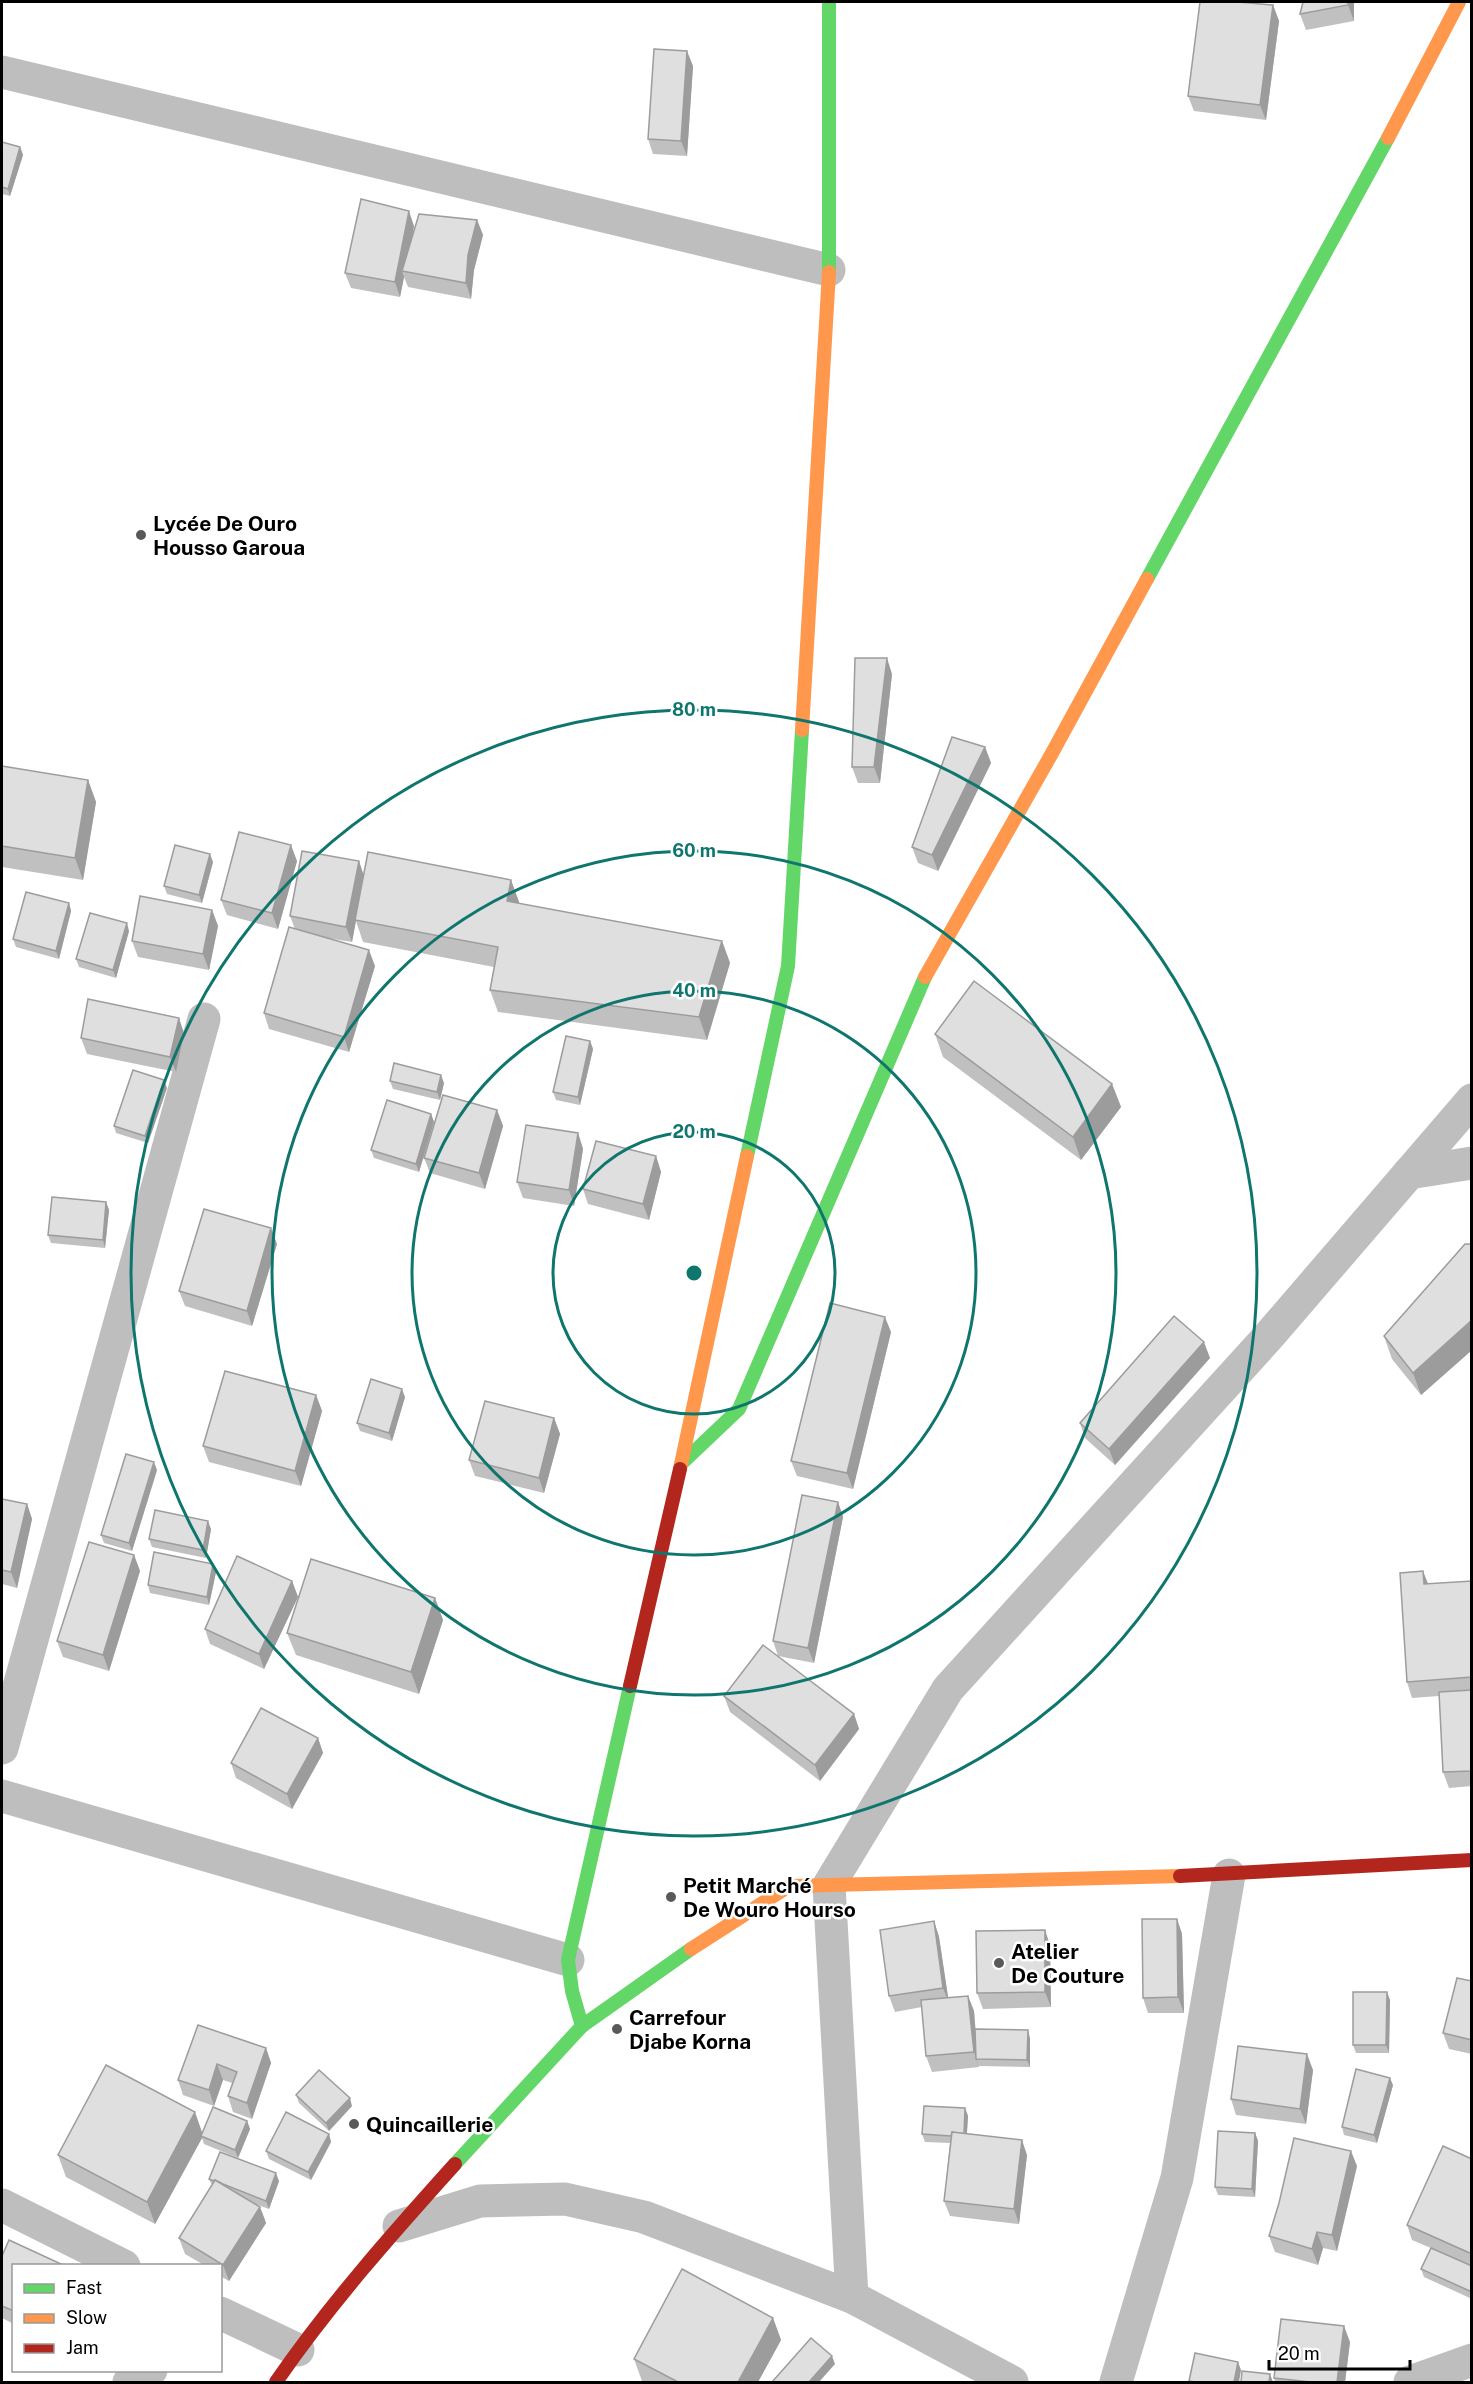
<svg xmlns="http://www.w3.org/2000/svg" width="1473" height="2384" font-family="'Public Sans',sans-serif">
<style>
.lines{fill:none;stroke-linecap:round;stroke-linejoin:round}
.street{stroke:#bebebe;stroke-width:33}
.fast{stroke:#63d668;stroke-width:14}
.slow{stroke:#ff974d;stroke-width:14}
.jam{stroke:#b3261e;stroke-width:14}
.wall{fill:#c0c0c0}
.shaded-wall{fill:#9c9c9c}
.building{fill:#dfdfdf;stroke:#9c9c9c;stroke-width:1.5}
.ring{fill:none;stroke:#0f766e;stroke-width:3}
.poi-dot{fill:#595959;stroke:#fff;stroke-width:2}
.labels{text-anchor:middle;dominant-baseline:central;stroke-width:5;stroke-linejoin:round;paint-order:stroke}
.poi-label{font-size:21px;font-weight:bold;fill:#000;stroke:#fff;text-anchor:start}
.centre{fill:#0f766e;stroke:#fff;stroke-width:3}
.ring-label{font-size:18px;text-anchor:middle;font-weight:bold;fill:#0f766e;stroke:#fff;stroke-width:5;stroke-linejoin:round;paint-order:stroke}
</style>
<rect width="100%" height="100%" fill="#fff"/>
<g class="lines">
<g class="street">
<polyline points="2,72 829,270"/>
<polyline points="1409,1173 1472,1163"/>
<polyline points="2,1748 204,1019"/>
<polyline points="2,1796 568,1960"/>
<polyline points="2,2205 124,2266"/>
<polyline points="399,2226 480,2201 565,2199 644,2217 852,2297 1012,2382"/>
<polyline points="852,2297 829,1885 948,1689 1268,1337 1472,1100"/>
<polyline points="220,2313 298,2350"/>
<polyline points="129,2382 151,2370"/>
<polyline points="1116,2382 1177,2178 1229,1875"/>
<polyline points="1410,2382 1472,2360"/>
</g>
<g class="fast">
<polyline points="829,272 829,2"/>
<polyline points="1147,579 1388,138"/>
<polyline points="747,1156 788,966 802,730"/>
<polyline points="681,1464 739,1409 925,977"/>
<polyline points="582,2026 572,1991 568,1960 630,1686"/>
<polyline points="455,2164 582,2026 691,1949"/>
</g>
<g class="slow">
<polyline points="1388,138 1459,2"/>
<polyline points="802,730 829,272"/>
<polyline points="925,977 1051,755 1147,579"/>
<polyline points="680,1469 747,1156"/>
<polyline points="691,1949 789,1886 1180,1876"/>
</g>
<g class="jam">
<polyline points="630,1686 680,1469"/>
<polyline points="1180,1876 1472,1860"/>
<path d="M276 2382C329 2305 392 2234 455 2164"/>
</g>
</g>
<g class="wall">
<polygon points="1354,2 1354,21 1306,30 1300,14"/>
<polygon points="1273,5 1279,21 1266,120 1194,111 1188,96"/>
<polygon points="693,66 687,156 653,154 648,139"/>
<polygon points="2,142 20,147 23,155 10,196 2,194"/>
<polygon points="477,220 483,235 474,270 471,299 408,287 404,277 400,297 351,288 345,273 414,226 412,240"/>
<polygon points="892,674 880,783 858,783 852,767"/>
<polygon points="985,747 991,763 938,871 918,863 912,847"/>
<polygon points="2,766 88,780 96,802 83,880 2,867"/>
<polygon points="297,861 278,929 227,915 221,900"/>
<polygon points="359,861 364,876 511,880 519,902 519,904 722,941 730,963 707,1040 498,1012 490,990 494,967 363,942 356,921 352,942 321,937 375,966 349,1052 269,1029 264,1013 295,929 290,916"/>
<polygon points="213,862 202,903 167,894 164,886"/>
<polygon points="69,903 71,911 59,959 16,947 13,939"/>
<polygon points="212,910 218,926 209,970 138,957 132,941"/>
<polygon points="129,931 116,978 79,967 76,959"/>
<polygon points="184,1033 176,1072 87,1054 81,1038"/>
<polygon points="935,1034 1112,1084 1121,1107 1081,1160 943,1057"/>
<polygon points="590,1041 593,1049 580,1105 556,1100 553,1092"/>
<polygon points="390,1081 444,1083 440,1100 393,1089"/>
<polygon points="167,1088 148,1143 116,1133 114,1126"/>
<polygon points="497,1110 503,1126 485,1189 430,1173 424,1158"/>
<polygon points="431,1114 434,1122 419,1172 374,1158 371,1150"/>
<polygon points="578,1133 583,1149 574,1206 523,1198 517,1182"/>
<polygon points="656,1156 661,1172 649,1220 588,1204 583,1189"/>
<polygon points="106,1202 109,1210 105,1248 51,1243 48,1235"/>
<polygon points="277,1244 252,1326 185,1306 179,1291"/>
<polygon points="1472,1244 1472,1350 1421,1395 1392,1359 1384,1336"/>
<polygon points="891,1332 853,1489 797,1476 791,1461"/>
<polygon points="1210,1358 1115,1465 1085,1438 1080,1423"/>
<polygon points="316,1395 322,1411 301,1486 209,1462 203,1446"/>
<polygon points="405,1397 392,1441 360,1431 357,1423"/>
<polygon points="554,1418 560,1434 544,1493 475,1476 469,1460"/>
<polygon points="157,1470 132,1551 104,1543 101,1535"/>
<polygon points="2,1499 27,1504 32,1519 17,1588 2,1584"/>
<polygon points="838,1502 843,1517 814,1663 778,1656 773,1641"/>
<polygon points="211,1529 206,1558 152,1547 149,1539"/>
<polygon points="134,1555 140,1571 109,1671 63,1657 57,1641"/>
<polygon points="213,1564 216,1572 209,1605 150,1593 148,1585"/>
<polygon points="292,1581 298,1597 264,1669 210,1644 205,1629"/>
<polygon points="1472,1581 1472,1786 1449,1788 1443,1772 1439,1696 1412,1698 1407,1682 1428,1584"/>
<polygon points="435,1598 443,1620 419,1694 296,1655 287,1633"/>
<polygon points="724,1696 854,1714 859,1729 820,1781 730,1712"/>
<polygon points="318,1738 323,1753 292,1809 236,1778 231,1763"/>
<polygon points="1177,1919 1182,1934 1184,2013 1148,2013 1143,1998"/>
<polygon points="934,1921 939,1937 948,1998 968,1996 974,2011 975,2029 1030,2038 1030,2067 979,2066 979,2067 932,2072 926,2056 922,2007 895,2012 889,1996"/>
<polygon points="1050,1945 1051,2007 983,2009 977,1993"/>
<polygon points="1472,1981 1472,2054 1449,2049 1443,2033"/>
<polygon points="1390,2000 1389,2053 1356,2053 1353,2045"/>
<polygon points="198,2025 266,2048 271,2063 252,2119 233,2112 228,2096 232,2083 223,2080 214,2106 183,2095 178,2080"/>
<polygon points="1313,2070 1306,2124 1236,2115 1231,2099"/>
<polygon points="1393,2085 1377,2143 1344,2135 1342,2127"/>
<polygon points="296,2095 352,2106 329,2131 299,2103"/>
<polygon points="965,2108 968,2116 967,2134 1027,2155 1019,2224 950,2216 944,2201 950,2143 925,2142 922,2134"/>
<polygon points="247,2121 250,2129 238,2158 204,2144 202,2138 155,2224 66,2177 58,2155 202,2133"/>
<polygon points="1255,2133 1258,2141 1255,2197 1218,2195 1215,2187"/>
<polygon points="329,2134 331,2142 311,2180 269,2159 266,2151"/>
<polygon points="1472,2159 1472,2299 1424,2277 1421,2269 1431,2248 1412,2240 1407,2225"/>
<polygon points="1357,2166 1337,2251 1323,2248 1318,2265 1275,2252 1269,2236"/>
<polygon points="209,2179 279,2181 269,2209 253,2203 260,2207 266,2223 229,2281 220,2276 220,2265 204,2265 185,2254 179,2238 212,2185"/>
<polygon points="2,2256 61,2264 61,2265 14,2265 14,2324 2,2318"/>
<polygon points="773,2318 781,2340 758,2382 645,2382 642,2381 634,2359"/>
<polygon points="1350,2342 1345,2382 1275,2382 1274,2378"/>
</g>
<g class="shaded-wall">
<polygon points="1348,2 1354,2 1354,21 1348,5"/>
<polygon points="1273,5 1279,21 1266,120 1260,105"/>
<polygon points="687,51 693,66 687,156 681,141"/>
<polygon points="20,147 23,155 10,196 8,189"/>
<polygon points="409,211 414,226 405,272 402,271 404,277 400,297 395,282"/>
<polygon points="477,220 483,235 474,270 471,299 466,283 468,255"/>
<polygon points="887,658 892,674 880,783 874,767"/>
<polygon points="985,747 991,763 938,871 932,855"/>
<polygon points="88,780 96,802 83,880 75,858"/>
<polygon points="291,845 297,861 278,929 272,913"/>
<polygon points="210,854 213,862 202,903 199,895"/>
<polygon points="359,861 364,877 352,942 346,927"/>
<polygon points="511,880 519,902 515,924 507,901"/>
<polygon points="69,903 71,911 59,959 56,951"/>
<polygon points="212,910 218,926 209,970 203,954"/>
<polygon points="127,923 129,931 116,978 113,970"/>
<polygon points="722,941 730,963 707,1040 699,1017"/>
<polygon points="369,950 375,966 349,1052 344,1037"/>
<polygon points="179,1018 184,1033 176,1072 170,1057"/>
<polygon points="590,1041 593,1049 580,1105 578,1097"/>
<polygon points="441,1075 444,1083 440,1100 437,1092"/>
<polygon points="164,1080 167,1088 148,1143 145,1136"/>
<polygon points="1112,1084 1121,1107 1081,1160 1073,1137"/>
<polygon points="497,1110 503,1126 485,1189 479,1173"/>
<polygon points="431,1114 434,1122 419,1172 416,1164"/>
<polygon points="578,1133 583,1149 574,1206 569,1190"/>
<polygon points="656,1156 661,1172 649,1220 643,1204"/>
<polygon points="106,1202 109,1210 105,1248 103,1240"/>
<polygon points="271,1228 277,1244 252,1326 247,1311"/>
<polygon points="885,1317 891,1332 853,1489 847,1473"/>
<polygon points="1472,1320 1472,1350 1421,1395 1413,1373"/>
<polygon points="1204,1342 1210,1358 1115,1465 1109,1449"/>
<polygon points="402,1389 405,1397 392,1441 389,1433"/>
<polygon points="316,1395 322,1411 301,1486 295,1471"/>
<polygon points="554,1418 560,1434 544,1493 539,1478"/>
<polygon points="154,1462 157,1470 132,1551 129,1543"/>
<polygon points="838,1502 843,1517 814,1663 808,1648"/>
<polygon points="27,1504 32,1519 17,1588 11,1572"/>
<polygon points="208,1521 211,1529 206,1558 203,1550"/>
<polygon points="134,1555 140,1571 109,1671 103,1655"/>
<polygon points="213,1564 216,1572 209,1605 207,1597"/>
<polygon points="1423,1571 1429,1586 1424,1584"/>
<polygon points="292,1581 298,1597 264,1669 259,1654"/>
<polygon points="435,1598 443,1620 419,1694 411,1672"/>
<polygon points="854,1714 859,1729 820,1781 815,1765"/>
<polygon points="318,1738 323,1753 292,1809 287,1794"/>
<polygon points="1177,1919 1182,1934 1184,2013 1178,1997"/>
<polygon points="934,1921 939,1937 949,2003 943,1988"/>
<polygon points="1045,1930 1050,1945 1051,2007 1045,1992"/>
<polygon points="1387,1992 1390,2000 1389,2053 1386,2045"/>
<polygon points="968,1996 974,2011 978,2059 976,2059 979,2067 974,2052"/>
<polygon points="1028,2030 1030,2038 1030,2067 1027,2060"/>
<polygon points="266,2048 271,2063 252,2119 247,2103"/>
<polygon points="1307,2054 1313,2070 1306,2124 1300,2109"/>
<polygon points="217,2064 223,2080 214,2106 209,2090"/>
<polygon points="1390,2078 1393,2085 1377,2143 1374,2135"/>
<polygon points="350,2098 352,2106 329,2131 326,2123"/>
<polygon points="965,2108 968,2116 966,2144 963,2137"/>
<polygon points="195,2112 203,2135 201,2136 202,2138 155,2224 147,2202"/>
<polygon points="247,2121 250,2129 238,2158 235,2150"/>
<polygon points="1255,2133 1258,2141 1255,2197 1252,2189"/>
<polygon points="329,2134 331,2142 311,2180 308,2172"/>
<polygon points="1022,2140 1027,2155 1019,2224 1014,2209"/>
<polygon points="1351,2151 1357,2166 1337,2251 1332,2235"/>
<polygon points="276,2173 279,2181 269,2209 266,2201"/>
<polygon points="260,2207 266,2223 229,2281 223,2265"/>
<polygon points="1317,2232 1323,2248 1318,2265 1312,2249"/>
<polygon points="773,2318 781,2340 758,2382 738,2382"/>
<polygon points="1344,2326 1350,2342 1345,2382 1337,2382"/>
<polygon points="832,2356 835,2364 819,2382 809,2382"/>
<polygon points="1238,2362 1241,2370 1239,2382 1234,2382"/>
<polygon points="1270,2374 1273,2382 1269,2382"/>
</g>
<g class="building">
<polygon points="1200,2 1238,2 1273,5 1260,105 1188,96"/>
<polygon points="1303,2 1348,2 1348,5 1300,14"/>
<polygon points="654,49 687,51 681,141 648,139"/>
<polygon points="2,142 20,147 8,189 2,187"/>
<polygon points="361,199 409,211 395,282 345,273"/>
<polygon points="419,214 477,220 468,255 466,283 402,271"/>
<polygon points="855,658 887,658 874,767 852,767"/>
<polygon points="952,737 985,747 932,855 912,847"/>
<polygon points="2,766 88,780 75,858 2,846"/>
<polygon points="239,832 291,845 272,913 221,900"/>
<polygon points="175,845 210,854 199,895 164,886"/>
<polygon points="302,851 359,861 346,927 290,916"/>
<polygon points="368,852 511,880 507,901 722,941 699,1017 490,990 498,947 355,920"/>
<polygon points="26,892 69,903 56,951 13,939"/>
<polygon points="140,896 212,910 203,954 132,941"/>
<polygon points="90,913 127,923 113,970 76,959"/>
<polygon points="289,927 369,950 344,1037 264,1013"/>
<polygon points="974,981 1112,1084 1073,1137 935,1034"/>
<polygon points="88,999 179,1018 170,1057 81,1038"/>
<polygon points="566,1036 590,1041 578,1097 553,1092"/>
<polygon points="394,1063 441,1075 437,1092 390,1081"/>
<polygon points="133,1070 164,1080 145,1136 114,1126"/>
<polygon points="443,1095 497,1110 479,1173 424,1158"/>
<polygon points="387,1100 431,1114 416,1164 371,1150"/>
<polygon points="526,1125 578,1133 569,1190 517,1182"/>
<polygon points="596,1141 656,1156 643,1204 583,1189"/>
<polygon points="52,1197 106,1202 103,1240 48,1235"/>
<polygon points="204,1209 271,1228 247,1311 179,1291"/>
<polygon points="1465,1244 1472,1244 1472,1320 1413,1373 1384,1336"/>
<polygon points="830,1303 885,1317 847,1473 791,1461"/>
<polygon points="1174,1316 1204,1342 1109,1449 1080,1423"/>
<polygon points="225,1371 316,1395 295,1471 203,1446"/>
<polygon points="371,1379 402,1389 389,1433 357,1423"/>
<polygon points="485,1401 554,1418 539,1478 469,1460"/>
<polygon points="126,1454 154,1462 129,1543 101,1535"/>
<polygon points="802,1495 838,1502 808,1648 773,1641"/>
<polygon points="2,1499 27,1504 11,1572 2,1570"/>
<polygon points="155,1510 208,1521 203,1550 149,1539"/>
<polygon points="89,1542 134,1555 103,1655 57,1641"/>
<polygon points="154,1552 213,1564 207,1597 148,1585"/>
<polygon points="237,1556 292,1581 259,1654 205,1629"/>
<polygon points="311,1559 435,1598 411,1672 287,1633"/>
<polygon points="1423,1571 1424,1584 1472,1581 1472,1677 1407,1682 1400,1573"/>
<polygon points="763,1645 854,1714 815,1765 724,1696"/>
<polygon points="1472,1690 1472,1771 1443,1772 1439,1692"/>
<polygon points="261,1708 318,1738 287,1794 231,1763"/>
<polygon points="1142,1919 1177,1919 1178,1997 1143,1998"/>
<polygon points="934,1921 943,1988 889,1996 880,1930"/>
<polygon points="1045,1930 1045,1992 977,1993 976,1931"/>
<polygon points="1457,1978 1472,1981 1472,2040 1443,2033"/>
<polygon points="1353,1992 1387,1992 1386,2045 1353,2045"/>
<polygon points="968,1996 974,2052 926,2056 921,2000"/>
<polygon points="198,2025 266,2048 247,2103 228,2096 237,2072 217,2064 209,2090 178,2080"/>
<polygon points="975,2029 1028,2030 1027,2060 976,2059"/>
<polygon points="1238,2046 1307,2054 1300,2109 1231,2099"/>
<polygon points="106,2065 195,2112 147,2202 58,2155"/>
<polygon points="1356,2069 1390,2078 1374,2135 1342,2127"/>
<polygon points="319,2070 350,2098 326,2123 296,2095"/>
<polygon points="924,2106 965,2108 964,2134 952,2132 951,2136 922,2134"/>
<polygon points="213,2107 247,2121 235,2150 201,2136"/>
<polygon points="286,2112 329,2134 308,2172 266,2151"/>
<polygon points="1218,2131 1255,2133 1252,2189 1215,2187"/>
<polygon points="952,2132 1022,2140 1014,2209 944,2201"/>
<polygon points="1294,2138 1351,2151 1332,2235 1317,2232 1312,2249 1269,2236 1279,2203"/>
<polygon points="1443,2146 1472,2159 1472,2254 1407,2225"/>
<polygon points="220,2152 276,2173 266,2201 223,2184 215,2180 214,2181 209,2179"/>
<polygon points="215,2180 260,2207 223,2265 179,2238"/>
<polygon points="9,2240 61,2264 60,2265 14,2265 14,2311 2,2306 2,2256"/>
<polygon points="1431,2248 1472,2266 1472,2292 1421,2269"/>
<polygon points="682,2269 773,2318 738,2382 678,2382 634,2359"/>
<polygon points="1281,2319 1344,2326 1337,2382 1311,2382 1274,2378"/>
<polygon points="811,2338 832,2356 809,2382 772,2382"/>
<polygon points="1195,2353 1238,2362 1234,2382 1195,2382 1189,2381"/>
<polygon points="1242,2371 1270,2374 1269,2382 1241,2382"/>
</g>
<g class="ring">
<circle cx="694" cy="1273" r="141"/>
<circle cx="694" cy="1273" r="282"/>
<circle cx="694" cy="1273" r="422"/>
<circle cx="694" cy="1273" r="563"/>
</g>
<g class="poi-dot">
<circle cx="141" cy="535" r="6"/>
<circle cx="671" cy="1897" r="6"/>
<circle cx="999" cy="1963" r="6"/>
<circle cx="617" cy="2029" r="6"/>
<circle cx="354" cy="2124" r="6"/>
</g>
<g class="labels">
<g class="poi-label">
<text x="153" y="523">Lycée De Ouro<tspan x="153" dy="24">Housso Garoua</tspan></text>
<text x="683" y="1885">Petit Marché<tspan x="683" dy="24">De Wouro Hourso</tspan></text>
<text x="1011" y="1951">Atelier<tspan x="1011" dy="24">De Couture</tspan></text>
<text x="629" y="2017">Carrefour<tspan x="629" dy="24">Djabe Korna</tspan></text>
<text x="366" y="2124">Quincaillerie</text>
</g>
</g>
<circle cx="694" cy="1273" r="9" class="centre"/>
<g class="ring-label">
<text x="694" y="716">80 m</text>
<text x="694" y="857">60 m</text>
<text x="694" y="997">40 m</text>
<text x="694" y="1138">20 m</text>
</g>
<rect width="1473" height="2384" fill="none" stroke="#000000" stroke-width="6"/>
<rect x="12" y="2264" width="210" height="108" fill="#ffffff" stroke="#999999" stroke-width="1.5"/>
<rect x="24" y="2284" width="30" height="9" fill="#63d668" stroke="#999999" stroke-width="1.5"/>
<text x="66" y="2294" font-size="18" fill="#000000">Fast</text>
<rect x="24" y="2314" width="30" height="9" fill="#ff974d" stroke="#999999" stroke-width="1.5"/>
<text x="66" y="2324" font-size="18" fill="#000000">Slow</text>
<rect x="24" y="2344" width="30" height="9" fill="#b3261e" stroke="#999999" stroke-width="1.5"/>
<text x="66" y="2354" font-size="18" fill="#000000">Jam</text>
<path d="M1269 2360v9h141v-9" fill="none" stroke="#000000" stroke-width="3"/>
<text x="1278" y="2360" font-size="18" fill="#000000" stroke="#ffffff" stroke-width="4.5" paint-order="stroke">20 m</text>
</svg>
